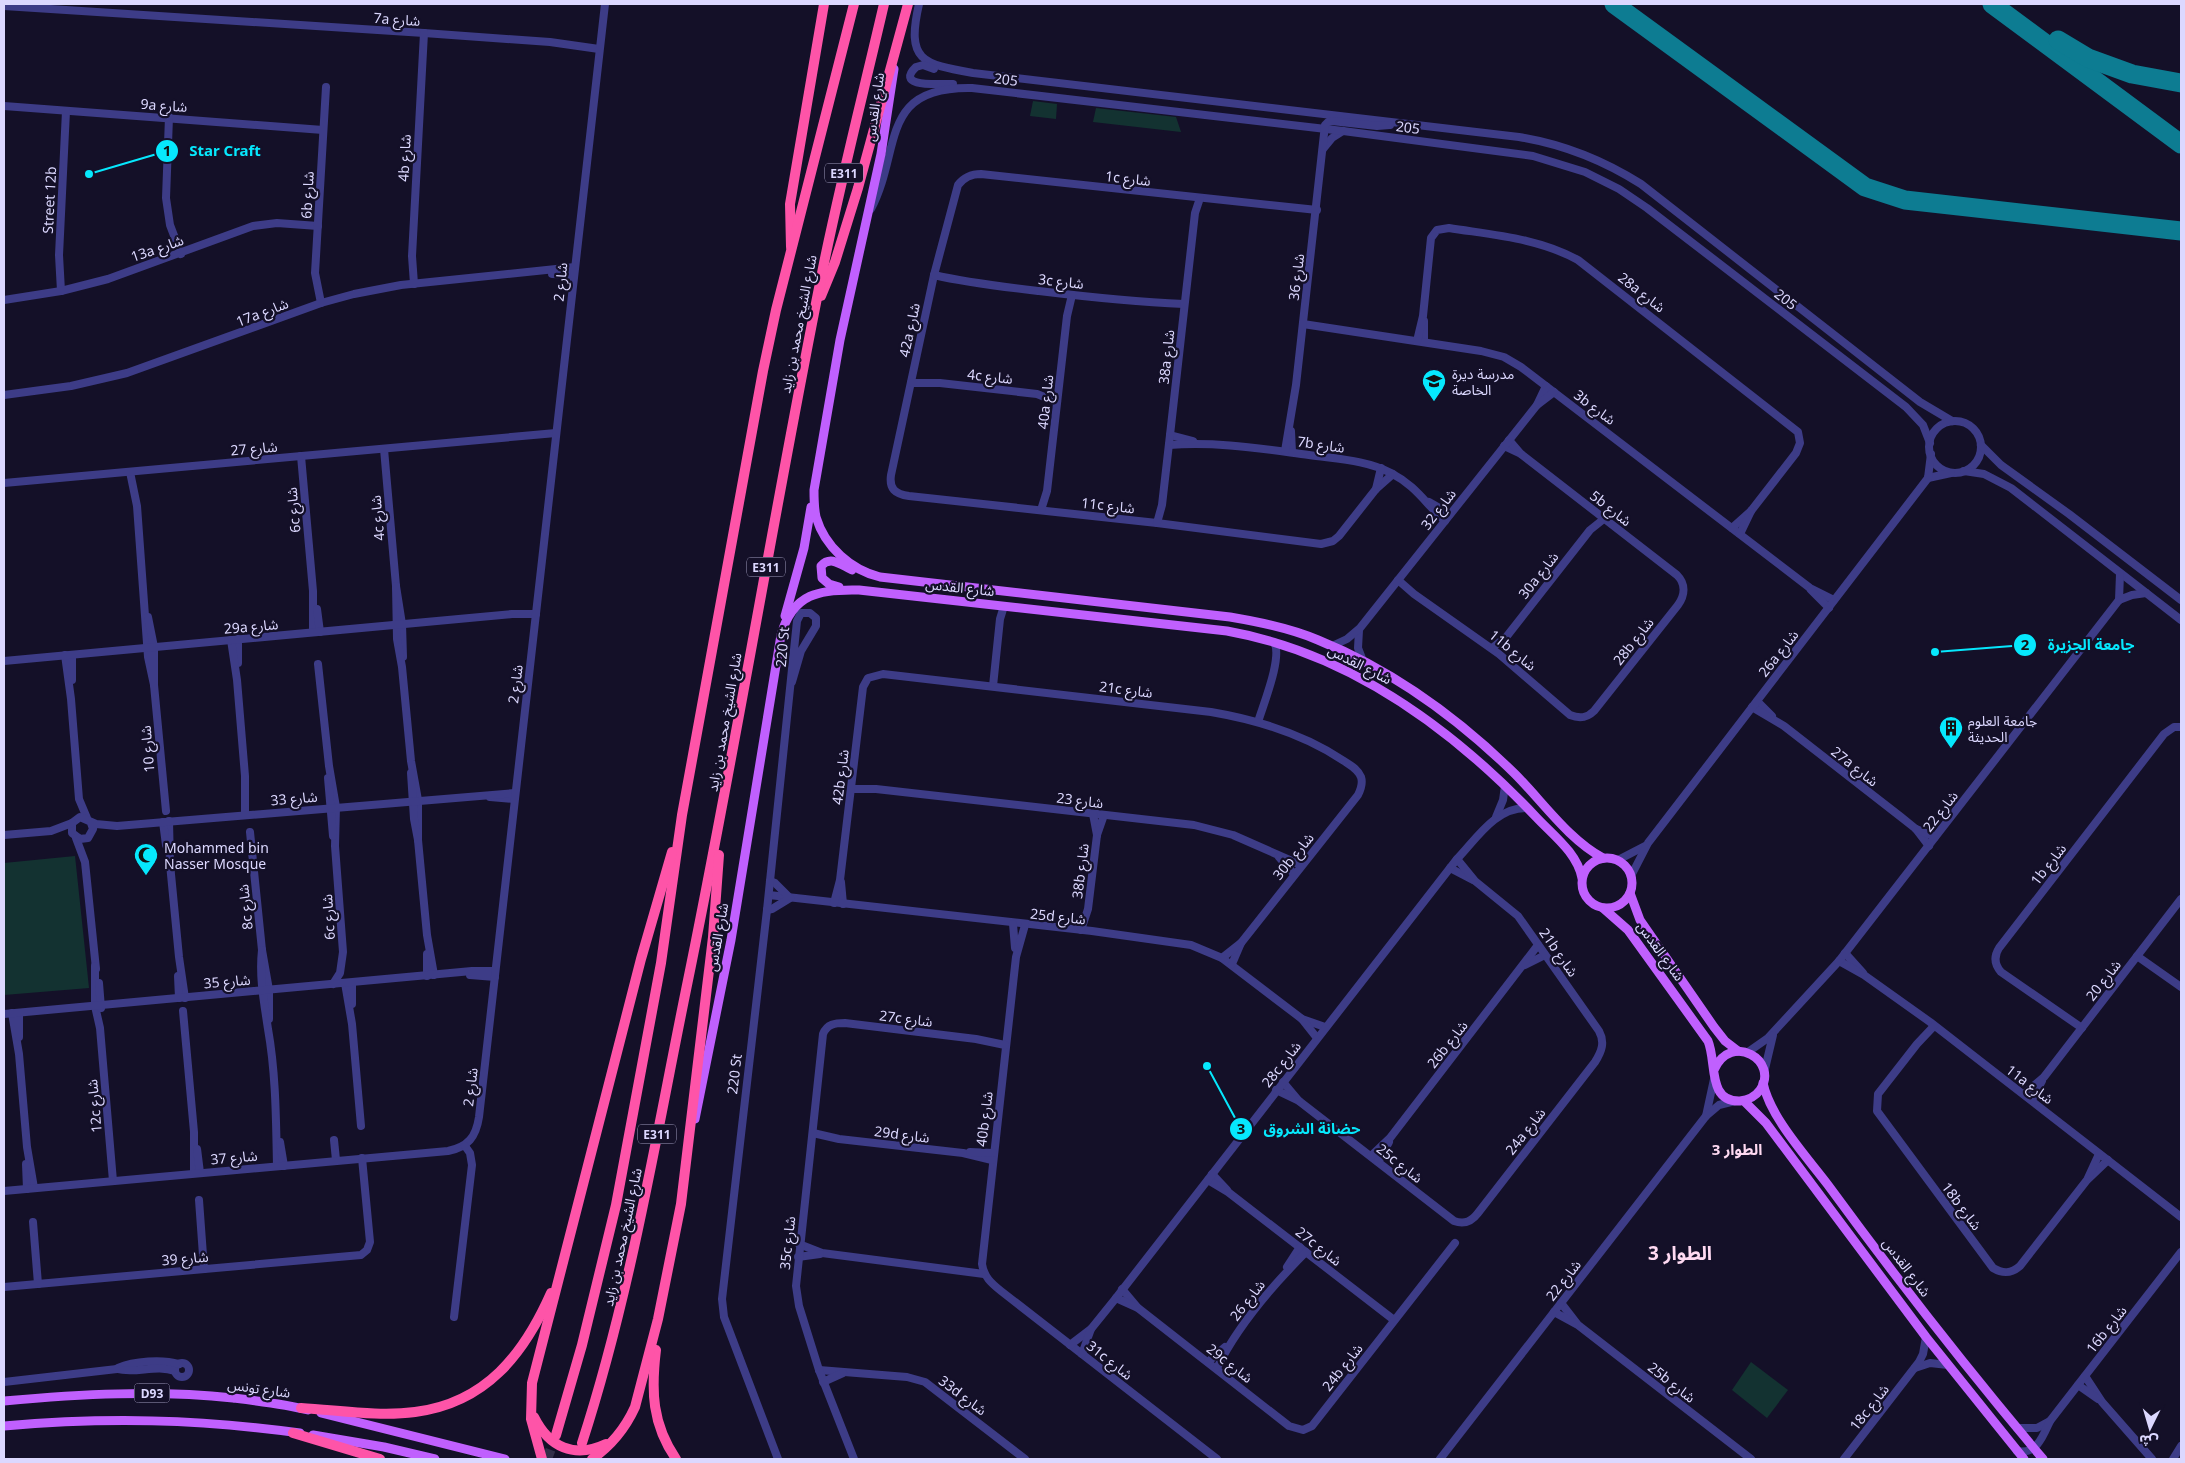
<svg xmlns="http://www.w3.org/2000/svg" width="2185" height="1463" font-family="'Noto Sans','Noto Sans Arabic',sans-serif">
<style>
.green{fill:#133231}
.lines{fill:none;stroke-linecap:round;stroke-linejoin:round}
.taxiway{stroke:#0d7c92;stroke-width:19}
.highway-tunnel{stroke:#322e48;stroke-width:10;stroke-dasharray:10 5;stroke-linecap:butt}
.minor{stroke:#3d3c87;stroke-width:8}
.major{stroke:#c060fe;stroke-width:9}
.highway{stroke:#fe54a8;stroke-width:10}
.labels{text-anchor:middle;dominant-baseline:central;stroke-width:4.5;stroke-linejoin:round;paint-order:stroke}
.shield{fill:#141028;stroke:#a09cbe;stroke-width:1}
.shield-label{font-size:12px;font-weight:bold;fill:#dcd8ff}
.street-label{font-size:14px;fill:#dcd8ff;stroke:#141028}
.poi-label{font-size:14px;fill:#dcd8ff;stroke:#141028;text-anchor:start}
.neighbourhood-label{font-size:15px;font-weight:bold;fill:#ffdaf2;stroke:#141028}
.district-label{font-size:19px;font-weight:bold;fill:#ffdaf2;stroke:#141028}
.leader{fill:none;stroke:#06e8fd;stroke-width:2}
.callout-dot{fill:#06e8fd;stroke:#141028;stroke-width:2}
.mark-label{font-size:15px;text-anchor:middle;font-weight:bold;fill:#111}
.callout-label{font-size:15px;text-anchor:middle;font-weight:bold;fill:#06e8fd;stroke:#141028;stroke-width:4.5;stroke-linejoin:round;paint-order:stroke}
</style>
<rect width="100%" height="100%" fill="#141028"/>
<g class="green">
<polygon points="1033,101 1057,104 1056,119 1030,116"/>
<polygon points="1096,108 1176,117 1181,132 1093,122"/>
<polygon points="75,856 89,988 4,995 4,863"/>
<polygon points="1751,1362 1788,1390 1767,1418 1732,1390"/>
</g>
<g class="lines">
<g class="taxiway">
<polyline points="1614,4 1865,187 1905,200 2181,231"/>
<polyline points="1992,4 2181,144"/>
<polyline points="2058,40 2088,58 2132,74 2181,83"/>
</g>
<polyline class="highway-tunnel" points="547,1459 556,1435"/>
<g class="minor">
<path d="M919 4C906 61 922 64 973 73L1519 137C1563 144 1603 160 1641 184L1920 402 1952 421"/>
<polyline points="4,6 424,33 550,42 599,49"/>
<path d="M934 69 923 65 916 67C893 89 944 83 953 84"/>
<polyline points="4,106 323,130"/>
<polyline points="169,117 166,198 170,225 181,254"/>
<polyline points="1323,149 1332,138 1343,131"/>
<path d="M871 209C902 150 878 86 972 88L1343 131 1533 156 1585 172 1619 189 1647 208 1906 407 1923 425 1930 443"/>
<path d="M1317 210 981 174C972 174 964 177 958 185L934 275 891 475C889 489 895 494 909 496L1157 523 1321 544 1333 541 1339 536 1376 489 1393 474"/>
<polyline points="552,274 574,275"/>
<path d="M934 275C968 283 1004 287 1039 291 1088 297 1136 302 1184 304"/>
<polyline points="414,284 412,256 424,33"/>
<polyline points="61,291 59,255 66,111"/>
<polyline points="4,300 61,291 108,279 253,226 277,223 318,226"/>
<polyline points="321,303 315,273 326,87"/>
<polyline points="1424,321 1424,342"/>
<polyline points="1303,324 1481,351 1504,357 1521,367 1810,588 1834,600"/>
<path d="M1417 341 1423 316 1431 238 1437 230 1449 228C1493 235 1538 238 1578 260L1798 432 1800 443 1796 453 1751 511 1732 528"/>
<polyline points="911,383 940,383 1037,394 1057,402"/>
<polyline points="4,395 71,386 127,373 321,303 354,294 401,285 575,267"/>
<polyline points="1537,405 1546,386"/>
<circle cx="1955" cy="447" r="26"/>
<polyline points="1291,431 1292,452"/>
<polyline points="1170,435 1193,441"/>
<path d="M1169 445C1216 441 1263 449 1309 455 1336 459 1367 460 1391 473 1416 486 1425 503 1445 521"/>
<polyline points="1981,445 2001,465 2069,514 2181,600"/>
<polyline points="1504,446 1521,454"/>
<polyline points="384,449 396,586 402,624 403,657"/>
<polyline points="1285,451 1296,385 1325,125 1328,122 1332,121 1377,126 1390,125"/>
<polyline points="301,456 313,591 313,632"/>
<polyline points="1964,471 1984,474 2011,488 2181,620"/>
<polyline points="130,472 137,506 148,657 154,685"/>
<polyline points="1928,478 1951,473"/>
<polyline points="4,483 556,433"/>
<polyline points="1376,489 1381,468"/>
<polyline points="1429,502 1450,514"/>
<polyline points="1041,510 1047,491 1067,316 1072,295"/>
<polyline points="1157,523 1162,505 1170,435 1195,213 1200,198"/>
<polyline points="1740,534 1751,511"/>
<path d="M1398 580 1414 594 1499 654 1570 715C1580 719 1587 718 1594 711L1678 605C1685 595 1686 584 1677 575L1521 454 1509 440"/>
<polyline points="396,586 397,639 402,667 411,761 418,800 418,840"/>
<polyline points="1811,590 1829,608"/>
<polyline points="2119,600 2120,574"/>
<polyline points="317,609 320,632"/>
<polyline points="148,617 154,647 154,685 166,811"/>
<polyline points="1359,630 1358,648 1363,661"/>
<polyline points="238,639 238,663"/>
<polyline points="231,640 237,680 245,776 245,815"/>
<polyline points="1332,646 1347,639 1360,628 1537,405 1554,392"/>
<polyline points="1492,648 1507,636 1590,530 1605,518"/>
<polyline points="65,655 71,699 79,799 87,818"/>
<polyline points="72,655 72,680"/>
<polyline points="4,661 512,614 536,614"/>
<polyline points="318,664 329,766 336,807 335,846 343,952 340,973 333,984"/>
<polyline points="993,686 1000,619 1004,606"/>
<polyline points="1757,701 1772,716"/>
<polyline points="1752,707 1784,726 1901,817 1916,829 1929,846"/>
<path d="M1258 722C1263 705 1283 657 1274 642"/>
<polyline points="411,773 414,819 418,840 427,935 434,975"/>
<polyline points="328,778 333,836"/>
<polyline points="852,789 876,789 1194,825 1233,835 1301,865"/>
<polyline points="490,797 514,799"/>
<polyline points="1093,814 1097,835"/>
<polyline points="1496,817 1503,800 1505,786"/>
<polyline points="169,821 170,864 179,957 185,998"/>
<polyline points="163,822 166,845"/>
<polyline points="91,823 93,829 88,838 80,839 72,833 72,823 80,817 96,824 117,826 515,793"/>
<polyline points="1916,829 1935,837"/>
<polyline points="250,832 262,950 269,990 269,1019"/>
<polyline points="4,835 51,831 72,823"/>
<polyline points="76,838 85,862 96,969"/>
<polyline points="1279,857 1294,874"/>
<polyline points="1618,860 1645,846"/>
<polyline points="1450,868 1473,880"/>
<polyline points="1631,876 1648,843 1928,478 1931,454"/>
<polyline points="841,882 843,904"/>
<polyline points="769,895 1092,931 1191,945 1222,958 1302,1019 1325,1027"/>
<path d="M834 903 840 880 863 687 868 678 883 674 1211 712C1258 720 1304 734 1344 761 1350 765 1358 769 1361 777 1363 783 1361 789 1358 795L1241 943 1232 964"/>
<polyline points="767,910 772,909 790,898 775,883 770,881"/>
<polyline points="1013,924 1015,948"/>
<path d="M1025 925 1016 957 982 1264C984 1277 991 1283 1001 1291L1217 1459"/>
<polyline points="1081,930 1088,909 1097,835 1104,815"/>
<path d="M262 950C259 977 264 1002 268 1029 276 1074 276 1121 277 1166"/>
<polyline points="1845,953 1863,973"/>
<polyline points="427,954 427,976"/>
<polyline points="2137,956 2181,987"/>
<polyline points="1222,958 1241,943"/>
<polyline points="1839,961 1864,975 1930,1022 2181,1217"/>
<polyline points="1525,965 1545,955"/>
<polyline points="95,966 95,1006 100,1028 113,1181"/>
<polyline points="470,975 495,977"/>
<polyline points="178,976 179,998"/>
<polyline points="99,983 101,1008"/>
<polyline points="345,983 352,1024 361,1126"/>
<polyline points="352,983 352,1004"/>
<polyline points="183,1011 194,1132 194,1173"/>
<polyline points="12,1013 19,1054 27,1147 34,1188"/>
<polyline points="19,1013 19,1037"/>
<polyline points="4,1014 472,971 495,971"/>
<polyline points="1302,1019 1317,1038"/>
<path d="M1934 1026 1917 1044 1878 1094 1877 1111 1993 1268C2003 1274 2011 1274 2020 1266L2087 1180 2108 1160"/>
<path d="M2082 1028 2001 972C1994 964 1994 956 1999 948L2164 734 2174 727H2181"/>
<polyline points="1748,1052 1768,1038 1839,961 2119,600 2132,595 2146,593"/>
<polyline points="1764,1073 1773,1035"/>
<path d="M1283 1082 1299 1101 1454 1221C1465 1225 1472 1221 1478 1213L1595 1062C1602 1051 1605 1042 1599 1031L1518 916 1475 881 1457 859"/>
<polyline points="1276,1090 1299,1101"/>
<polyline points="2024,1094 2044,1077 2181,899"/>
<polyline points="2032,1100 2042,1081"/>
<polyline points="1706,1116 1714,1079"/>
<polyline points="813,1133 839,1139 963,1153 992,1160"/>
<polyline points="334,1140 336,1160"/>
<polyline points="280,1142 284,1166"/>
<polyline points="197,1149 200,1173"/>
<polyline points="970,1152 993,1153"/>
<polyline points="1371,1156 1390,1138 1538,945"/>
<polyline points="1378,1162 1389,1142"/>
<polyline points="26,1164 27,1189"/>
<polyline points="1212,1174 1227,1190"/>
<polyline points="2088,1178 2099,1154"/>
<polyline points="1208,1180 1228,1192 1394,1320"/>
<path d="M4 1191 448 1151C468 1147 476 1137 479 1117L605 4"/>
<polyline points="199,1200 204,1269"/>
<polyline points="33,1222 38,1284"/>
<polyline points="799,1244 822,1253 984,1274"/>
<polyline points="798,1257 820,1254"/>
<polyline points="1287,1267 1300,1247"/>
<polyline points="4,1287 361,1255 367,1250 370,1242 362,1158"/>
<polyline points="1122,1289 1138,1308 1289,1426 1303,1430 1312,1426 1455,1243"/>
<polyline points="1116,1298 1136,1307"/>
<polyline points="1561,1303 1578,1325 1751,1459"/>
<polyline points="1554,1312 1576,1324"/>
<polyline points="454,1317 472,1165 470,1153 465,1146"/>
<path d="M1070 1345 1091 1329 1116 1298 1457 859C1477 838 1496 807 1527 808"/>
<polyline points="1082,1354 1091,1329"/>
<polyline points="1208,1362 1225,1347"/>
<circle cx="182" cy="1370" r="7"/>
<path d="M118 1368C134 1361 162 1359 179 1364"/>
<path d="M1217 1368C1238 1325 1272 1286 1306 1252"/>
<polyline points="1915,1368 1930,1363 1948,1365"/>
<polyline points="819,1370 907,1377 925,1382 1025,1459"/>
<polyline points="2085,1376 2102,1402 2152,1459"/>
<path d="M4 1382 117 1369C136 1374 156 1364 175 1371"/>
<polyline points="823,1382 843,1373"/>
<polyline points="2078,1385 2098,1399"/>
<polyline points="2017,1428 2037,1428 2050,1421"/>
<path d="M2017 1451C2037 1455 2043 1436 2050 1421L2181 1252"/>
<polyline points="778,1459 724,1317 722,1299 767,910 797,621 801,613 810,613 816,618 816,626 801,651 792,682"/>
<path d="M854 1459 819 1370 799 1306 796 1286 823 1034C827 1024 835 1023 845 1023L976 1039 1005 1045"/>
<polyline points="1440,1459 1706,1116 1719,1105 1735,1101"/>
<polyline points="1844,1459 1919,1362 1923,1354 1926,1337"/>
<polyline points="2173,1459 2181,1446"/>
</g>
<g class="major">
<path d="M894 69 881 154 840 340 814 490C814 499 814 508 816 517 825 547 851 570 880 577L1230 617C1260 622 1290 628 1318 640 1392 670 1459 719 1515 774 1543 802 1568 839 1603 858"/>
<path d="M839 587 829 584 822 578 821 566C831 555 841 565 852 570"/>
<polyline points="785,616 804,548 811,507"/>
<circle cx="1607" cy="883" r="25"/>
<polyline points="1630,893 1640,920 1714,1027 1725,1041 1738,1051"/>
<path d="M1603 908 1628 930 1708 1041C1717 1062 1707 1102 1740 1101 1748 1100 1755 1097 1760 1090 1780 1061 1731 1031 1714 1070"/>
<path d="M1763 1083C1770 1117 1806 1156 1828 1185 1896 1278 1968 1370 2043 1459"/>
<polyline points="1744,1101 1766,1123 1926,1337 2024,1459"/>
<path d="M695 1119 731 940 781 635C793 593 820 589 859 590L1227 631C1350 653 1453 729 1537 818 1554 836 1577 853 1582 878"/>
<path d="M4 1401C80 1394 156 1390 233 1398 258 1401 284 1404 308 1410"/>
<polyline points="321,1413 505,1459"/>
<path d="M4 1426C107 1417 197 1419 300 1433"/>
<polyline points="313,1435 384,1447 435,1459"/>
</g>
<g class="highway">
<polyline points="791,247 790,204 824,4"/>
<polyline points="821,296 835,262 858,188 908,4"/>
<path d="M656 1350C651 1391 652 1424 676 1459"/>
<path d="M301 1408C338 1410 378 1417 415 1412 486 1403 524 1354 551 1293"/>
<path d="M534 1417C549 1447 574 1459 606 1444"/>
<polyline points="293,1433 380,1459"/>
<polyline points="556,1435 582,1345 616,1205 661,963 682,815 763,371 776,310 854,4"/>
<path d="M582 1443C630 1295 655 1142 686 990 736 748 775 505 824 263 842 176 864 90 884 4"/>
<polyline points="542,1459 531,1419 532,1383 641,959 672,852"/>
<path d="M592 1459C612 1445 625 1429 635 1407L658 1319 681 1204 713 937 719 855"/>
</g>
</g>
<defs>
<g id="school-pin" transform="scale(1.25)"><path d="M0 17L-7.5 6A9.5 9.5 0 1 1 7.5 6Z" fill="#06e8fd" stroke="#141028"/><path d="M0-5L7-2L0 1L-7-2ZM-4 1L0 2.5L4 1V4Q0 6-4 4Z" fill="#111"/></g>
<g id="building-pin" transform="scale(1.25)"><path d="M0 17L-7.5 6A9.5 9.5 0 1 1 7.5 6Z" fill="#06e8fd" stroke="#141028"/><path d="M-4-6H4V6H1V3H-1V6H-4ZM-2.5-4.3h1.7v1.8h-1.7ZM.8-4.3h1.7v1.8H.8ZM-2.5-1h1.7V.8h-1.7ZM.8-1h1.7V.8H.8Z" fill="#111"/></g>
<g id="mosque-pin" transform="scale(1.25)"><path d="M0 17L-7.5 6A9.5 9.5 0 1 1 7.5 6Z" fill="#06e8fd" stroke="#141028"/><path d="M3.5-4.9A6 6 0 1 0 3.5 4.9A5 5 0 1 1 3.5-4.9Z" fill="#111"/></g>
</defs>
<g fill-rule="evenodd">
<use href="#school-pin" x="1434" y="381"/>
<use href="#building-pin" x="1951" y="728"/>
<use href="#mosque-pin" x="146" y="855"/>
</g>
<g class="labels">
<g class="shield">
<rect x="825" y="163.5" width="38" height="19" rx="4"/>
<rect x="747" y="557.5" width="38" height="19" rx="4"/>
<rect x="638" y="1124.5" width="38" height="19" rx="4"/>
<rect x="134.5" y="1383.5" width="35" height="19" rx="4"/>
</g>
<g class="shield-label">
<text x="844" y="173">E311</text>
<text x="766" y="567">E311</text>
<text x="657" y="1134">E311</text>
<text x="152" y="1393">D93</text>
</g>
<g class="street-label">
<text transform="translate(397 19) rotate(4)">7a شارع</text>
<text transform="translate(1006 79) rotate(7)">205</text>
<text transform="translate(164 105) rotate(4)">9a شارع</text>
<text transform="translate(874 107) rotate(-82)">شارع القدس</text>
<text transform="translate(1408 127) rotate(7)">205</text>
<text transform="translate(404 158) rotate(-87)">4b شارع</text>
<text transform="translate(1128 178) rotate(6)">1c شارع</text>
<text transform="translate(307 195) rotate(-87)">6b شارع</text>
<text transform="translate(49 200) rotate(-87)">Street 12b</text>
<text transform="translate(157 248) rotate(-19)">13a شارع</text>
<text transform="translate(1296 277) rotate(-83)">شارع 36</text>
<text transform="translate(1061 281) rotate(6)">3c شارع</text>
<text transform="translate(560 282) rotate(-84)">شارع 2</text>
<text transform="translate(1642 292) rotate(38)">28a شارع</text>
<text transform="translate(1786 299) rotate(38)">205</text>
<text transform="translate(262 312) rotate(-21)">17a شارع</text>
<text transform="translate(798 324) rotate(-79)">شارع الشيخ محمد بن زايد</text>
<text transform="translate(909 330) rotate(-78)">42a شارع</text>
<text transform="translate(1166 357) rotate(-84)">38a شارع</text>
<text transform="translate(990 376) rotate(6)">4c شارع</text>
<text transform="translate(1045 402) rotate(-84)">40a شارع</text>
<text transform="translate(1595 407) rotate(37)">3b شارع</text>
<text transform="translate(1321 444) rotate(8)">7b شارع</text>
<text transform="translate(254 448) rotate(-5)">شارع 27</text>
<text transform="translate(1108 505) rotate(6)">11c شارع</text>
<text transform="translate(1611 508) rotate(38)">5b شارع</text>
<text transform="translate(1438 509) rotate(-52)">شارع 32</text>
<text transform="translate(293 510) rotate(-95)">6c شارع</text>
<text transform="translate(377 518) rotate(-95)">4c شارع</text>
<text transform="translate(1538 575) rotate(-52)">30a شارع</text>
<text transform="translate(960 587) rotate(6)">شارع القدس</text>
<text transform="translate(251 626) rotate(-5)">29a شارع</text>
<text transform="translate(1633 641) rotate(-52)">28b شارع</text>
<text transform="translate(782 647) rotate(-85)">220 St</text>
<text transform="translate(1513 650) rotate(39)">11b شارع</text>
<text transform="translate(1778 653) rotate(-52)">26a شارع</text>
<text transform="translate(1360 664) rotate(27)">شارع القدس</text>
<text transform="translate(515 684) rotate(-83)">شارع 2</text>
<text transform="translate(1126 689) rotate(7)">21c شارع</text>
<text transform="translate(724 722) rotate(-80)">شارع الشيخ محمد بن زايد</text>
<text transform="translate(147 749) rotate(-95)">شارع 10</text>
<text transform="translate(1855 766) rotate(38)">27a شارع</text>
<text transform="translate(840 777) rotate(-83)">42b شارع</text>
<text transform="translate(294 798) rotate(-5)">شارع 33</text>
<text transform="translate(1080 800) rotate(7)">شارع 23</text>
<text transform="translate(1940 811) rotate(-52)">شارع 22</text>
<text transform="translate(1293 856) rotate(-51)">30b شارع</text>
<text transform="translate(2048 864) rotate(-52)">1b شارع</text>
<text transform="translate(1080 871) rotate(-83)">38b شارع</text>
<text transform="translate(245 907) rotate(-96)">8c شارع</text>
<text transform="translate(1058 916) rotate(6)">25d شارع</text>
<text transform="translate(328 917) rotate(-94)">6c شارع</text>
<text transform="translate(717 937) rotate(-80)">شارع القدس</text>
<text transform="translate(1661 951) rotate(54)">شارع القدس</text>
<text transform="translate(1559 952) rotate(55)">21b شارع</text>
<text transform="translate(2103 980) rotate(-52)">شارع 20</text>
<text transform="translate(227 981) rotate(-5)">شارع 35</text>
<text transform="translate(906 1018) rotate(7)">27c شارع</text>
<text transform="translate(1447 1044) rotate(-52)">26b شارع</text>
<text transform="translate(1281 1064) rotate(-52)">28c شارع</text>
<text transform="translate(734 1074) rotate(-83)">220 St</text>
<text transform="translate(2030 1084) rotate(37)">11a شارع</text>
<text transform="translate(470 1087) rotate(-83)">شارع 2</text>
<text transform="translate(94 1106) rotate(-95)">12c شارع</text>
<text transform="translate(984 1119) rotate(-83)">40b شارع</text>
<text transform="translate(1525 1131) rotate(-52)">24a شارع</text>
<text transform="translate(902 1134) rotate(7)">29d شارع</text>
<text transform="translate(234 1157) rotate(-5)">شارع 37</text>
<text transform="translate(1400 1163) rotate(38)">25c شارع</text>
<text transform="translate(1962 1206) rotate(53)">18b شارع</text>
<text transform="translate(622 1237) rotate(-78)">شارع الشيخ محمد بن زايد</text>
<text transform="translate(787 1243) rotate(-84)">35c شارع</text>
<text transform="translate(1319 1246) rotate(38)">27c شارع</text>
<text transform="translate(185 1258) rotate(-5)">شارع 39</text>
<text transform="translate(1907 1267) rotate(53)">شارع القدس</text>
<text transform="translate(1563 1280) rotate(-52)">شارع 22</text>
<text transform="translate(1247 1300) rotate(-52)">شارع 26</text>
<text transform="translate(2106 1329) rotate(-52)">16b شارع</text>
<text transform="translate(1110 1360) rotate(38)">31c شارع</text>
<text transform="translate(1230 1363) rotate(38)">29c شارع</text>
<text transform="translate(1342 1367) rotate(-52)">24b شارع</text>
<text transform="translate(1672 1382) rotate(38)">25b شارع</text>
<text transform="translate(259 1388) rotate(8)">شارع تونس</text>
<text transform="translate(963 1395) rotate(37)">33d شارع</text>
<text transform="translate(1869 1407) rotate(-52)">18c شارع</text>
</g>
<g class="poi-label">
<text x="1452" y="373">مدرسة ديرة<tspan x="1452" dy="16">الخاصة</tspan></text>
<text x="1968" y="720">جامعة العلوم<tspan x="1968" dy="16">الحديثة</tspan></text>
<text x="164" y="847">Mohammed bin<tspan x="164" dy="16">Nasser Mosque</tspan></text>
</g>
<g class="neighbourhood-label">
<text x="1737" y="1149">الطوار 3</text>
</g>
<g class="district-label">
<text x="1680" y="1253">الطوار 3</text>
</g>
</g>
<path class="leader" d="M89 174L167 151M1935 652L2025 645M1207 1066L1241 1129"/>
<g class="callout-dot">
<circle cx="89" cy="174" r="5"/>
<circle cx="1935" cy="652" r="5"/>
<circle cx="1207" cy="1066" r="5"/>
<circle cx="167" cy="151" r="12"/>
<circle cx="2025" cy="645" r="12"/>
<circle cx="1241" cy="1129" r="12"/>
</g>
<g class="mark-label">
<text x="167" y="156">1</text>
<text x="2025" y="650">2</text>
<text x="1241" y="1134">3</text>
</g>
<g class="callout-label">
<text x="225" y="156">Star Craft</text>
<text x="2091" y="650">جامعة الجزيرة</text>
<text x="1312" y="1134">حضانة الشروق</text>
</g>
<rect width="2185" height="1463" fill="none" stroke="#dcd8ff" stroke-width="10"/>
<g transform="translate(2150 1428) rotate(185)" stroke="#141028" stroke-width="4" paint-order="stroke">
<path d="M0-4L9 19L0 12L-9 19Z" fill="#dcd8ff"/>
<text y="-8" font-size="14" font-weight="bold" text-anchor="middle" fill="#dcd8ff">ش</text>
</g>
</svg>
